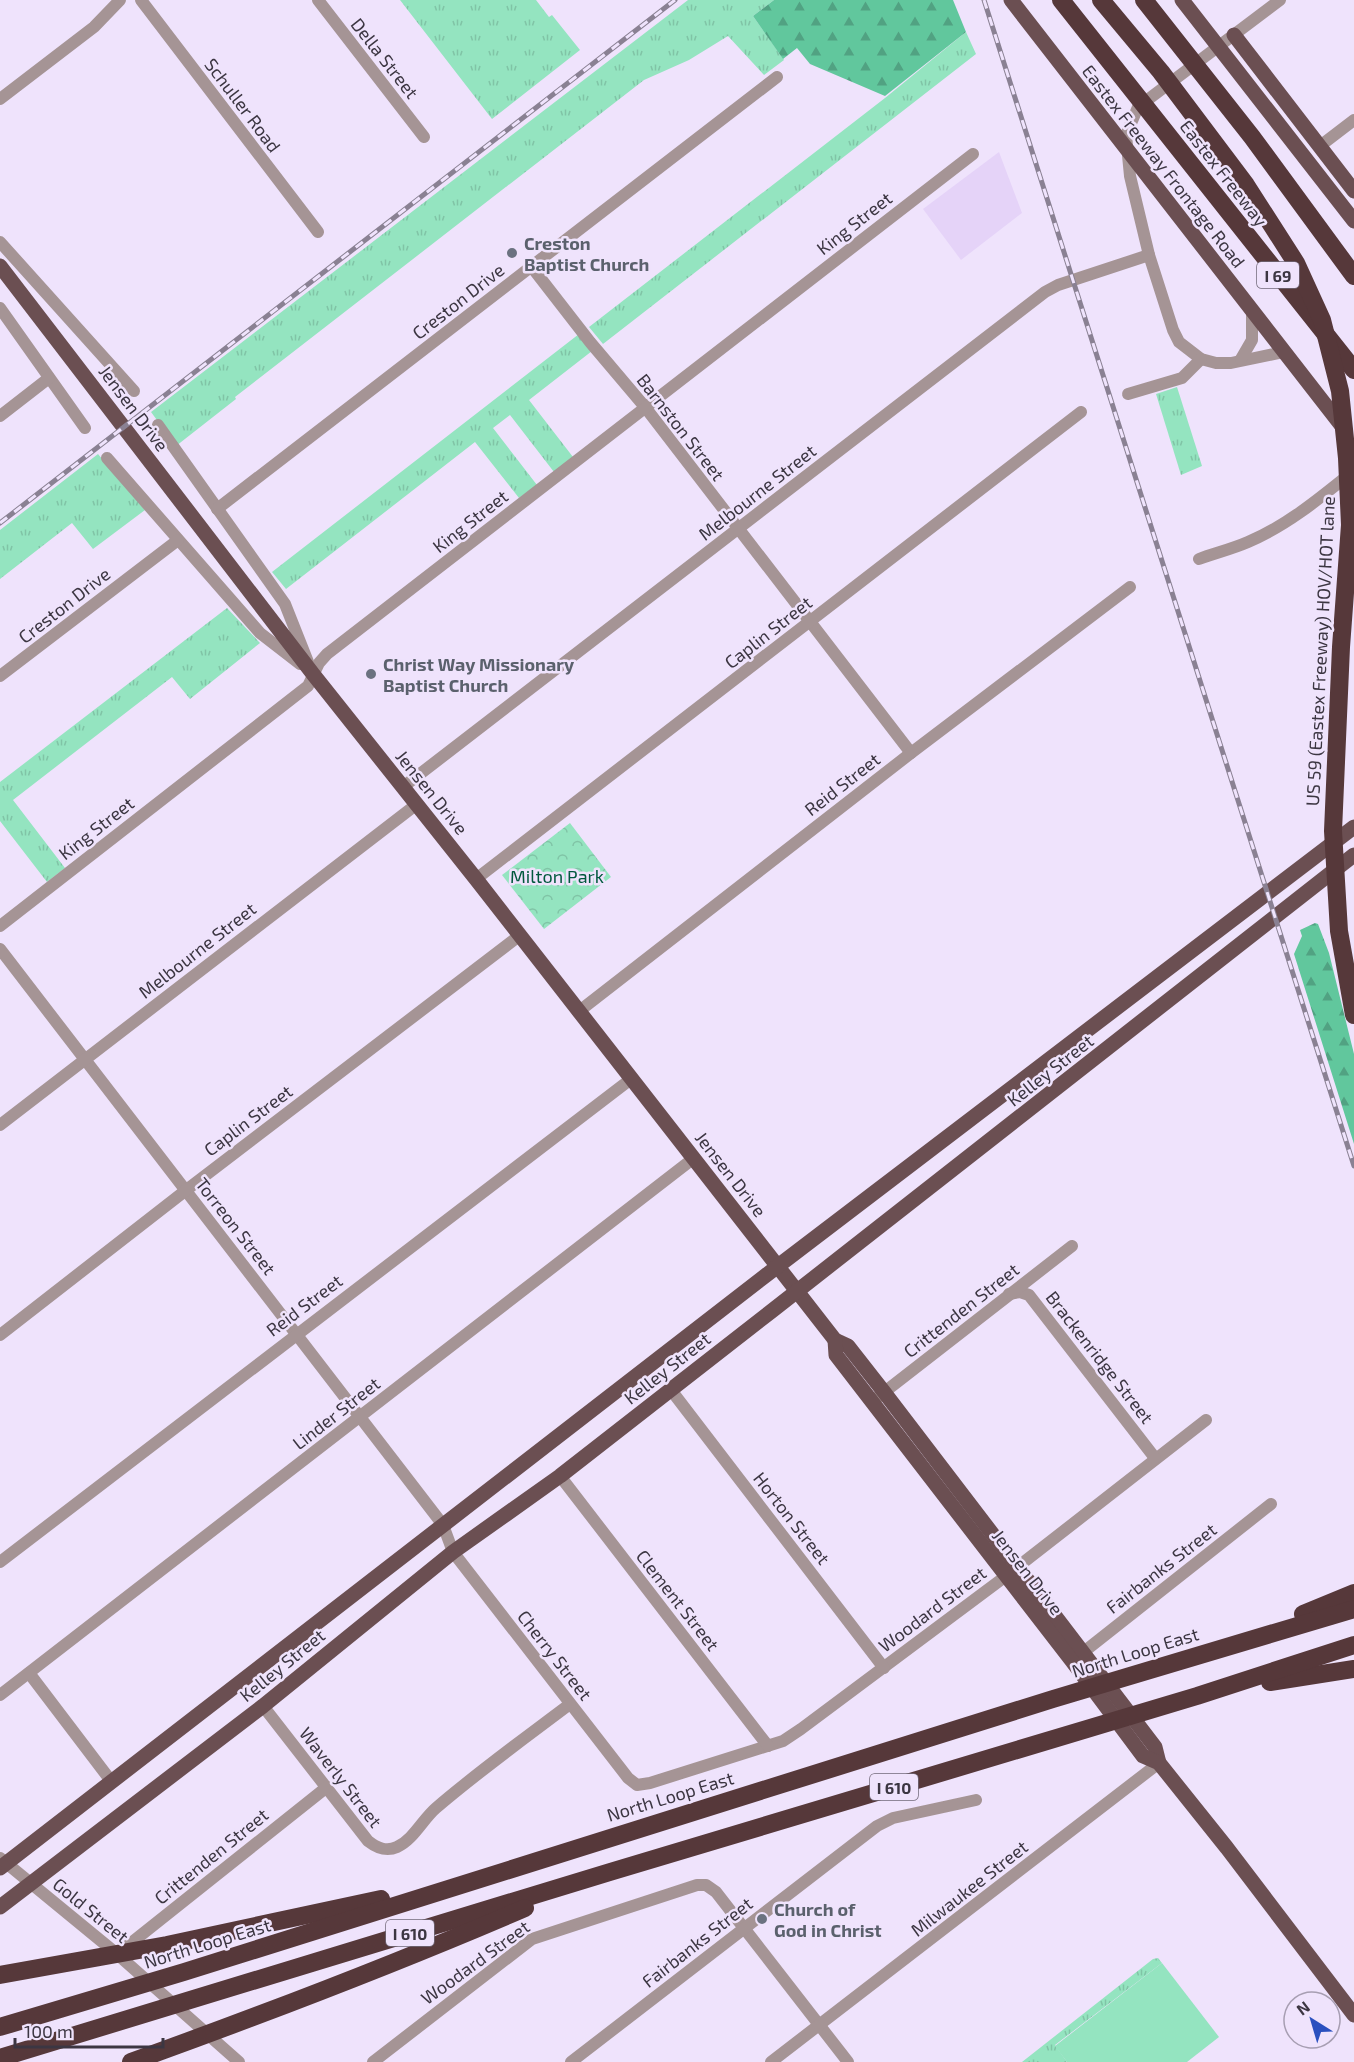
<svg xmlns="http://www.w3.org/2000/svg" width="1354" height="2062" font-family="'Exo 2',sans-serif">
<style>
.built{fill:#e5d3f8}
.grass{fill:url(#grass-tufts)}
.forest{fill:url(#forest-firs)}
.park{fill:url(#park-crowns)}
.pitch{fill:#94e4c0}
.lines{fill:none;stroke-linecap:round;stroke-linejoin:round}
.minor{stroke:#a59495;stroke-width:12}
.major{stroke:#6b4f52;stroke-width:15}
.highway{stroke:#56383a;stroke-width:18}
.rail-casing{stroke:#8a8193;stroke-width:5}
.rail{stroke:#efe3fc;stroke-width:3;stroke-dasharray:9;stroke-linecap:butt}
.worship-dot{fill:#6b7280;stroke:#efe3fc;stroke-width:2}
.labels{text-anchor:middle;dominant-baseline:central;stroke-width:5;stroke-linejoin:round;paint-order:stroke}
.shield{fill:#efe3fc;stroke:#726a7a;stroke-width:1.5}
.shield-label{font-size:16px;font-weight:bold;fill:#3c3642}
.street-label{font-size:18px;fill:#3c3642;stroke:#efe3fc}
.worship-label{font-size:18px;font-weight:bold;fill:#5b616d;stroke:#efe3fc;text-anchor:start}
.park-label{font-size:18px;fill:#00583d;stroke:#efe3fc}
</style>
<defs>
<pattern id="grass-tufts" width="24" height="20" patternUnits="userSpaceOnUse" patternTransform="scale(1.5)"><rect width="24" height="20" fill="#94e4c0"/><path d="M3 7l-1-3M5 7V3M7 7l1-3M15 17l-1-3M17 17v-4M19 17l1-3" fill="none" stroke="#80c4a6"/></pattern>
<pattern id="forest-firs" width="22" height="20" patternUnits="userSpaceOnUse" patternTransform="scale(1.5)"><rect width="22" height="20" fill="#61c79d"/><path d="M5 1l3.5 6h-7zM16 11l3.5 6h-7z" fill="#51a282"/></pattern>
<pattern id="park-crowns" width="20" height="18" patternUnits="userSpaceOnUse" patternTransform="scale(1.5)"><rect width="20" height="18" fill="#94e4c0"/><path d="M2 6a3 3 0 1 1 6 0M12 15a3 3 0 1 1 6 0" fill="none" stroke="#80c4a6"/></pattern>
</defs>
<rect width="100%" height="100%" fill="#efe3fc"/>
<polygon class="built" points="999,152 1022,213 961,260 923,209"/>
<g class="grass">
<polygon points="400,0 536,0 549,17 552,15 580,50 492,119"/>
<polygon points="688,0 774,0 753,16 784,60 764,75 728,36 689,60 644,80 235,397 236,399 176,446 151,412"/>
<polygon points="966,32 976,54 603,344 589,327 885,98"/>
<polygon points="579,334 592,351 529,400 573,457 554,472 510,415 493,428 537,485 519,498 475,442 286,589 272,572"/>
<polygon points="1177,387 1202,466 1181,475 1156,394"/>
<polygon points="98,454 145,510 93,549 72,523 0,579 0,530"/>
<polygon points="227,608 260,643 190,699 172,677 13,800 65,868 47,882 0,821 0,782"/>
<polygon points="1158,1958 1162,1963 1055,2045 1067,2062 1022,2062 1153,1959"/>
</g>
<g class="forest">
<polygon points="774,0 953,0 966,32 885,96 810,64 797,48 783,59 753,16"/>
<polygon points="1315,923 1318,924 1329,953 1354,1054 1354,1144 1294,954 1302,936 1300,930"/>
</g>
<polygon class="park" points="570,823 611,877 544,929 502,875"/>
<polygon class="pitch" points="1162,1963 1219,2037 1187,2062 1067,2062 1055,2046"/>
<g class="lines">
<g class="minor">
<polyline points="141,0 318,232"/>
<polyline points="318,0 424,137"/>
<polyline points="1280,0 1138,107 1126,135 1130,176 1149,255 1173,330 1179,342 1201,359 1216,363 1231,363 1284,352"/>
<polyline points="0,99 94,27 120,0"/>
<polyline points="1320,146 1354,120"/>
<polyline points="0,242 134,391"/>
<polyline points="531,266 590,342 645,407 911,753"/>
<polyline points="0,308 85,428"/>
<polyline points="1241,359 1252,340 1252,311"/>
<polyline points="1128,394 1182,378 1201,359"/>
<polyline points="0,416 49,378"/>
<polyline points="158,425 285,604 308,662"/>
<polyline points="107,458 260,633 300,664"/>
<polyline points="217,509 777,77"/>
<path d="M1199 559C1215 553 1232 549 1248 542 1286 526 1319 499 1351 473"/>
<polyline points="0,676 178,540"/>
<polyline points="403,787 1045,292 1058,285 1149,255"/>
<polyline points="476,879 1081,412"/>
<polyline points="0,926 308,686 319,663 327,654 973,154"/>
<polyline points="0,949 443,1525 453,1552 628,1778 637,1785 650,1783 783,1741 801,1729 1006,1576 1206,1420"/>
<polyline points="578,1012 911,753 1130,587"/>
<polyline points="0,1125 417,804"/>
<polyline points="1009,1294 1020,1292 1029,1295 1155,1458"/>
<polyline points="0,1335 185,1191 519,936"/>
<polyline points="671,1390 884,1668"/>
<polyline points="878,1397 1072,1246"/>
<polyline points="560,1476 768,1746"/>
<polyline points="0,1562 631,1079"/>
<polyline points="1076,1658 1271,1504"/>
<polyline points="29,1673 111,1781"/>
<polyline points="0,1695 694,1158"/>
<path d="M263 1706 368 1841C377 1848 386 1852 397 1847 413 1840 423 1819 436 1808 479 1771 525 1738 570 1704"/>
<polyline points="0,1858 117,1954 239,2062"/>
<polyline points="121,1951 327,1787"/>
<polyline points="373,2062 532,1939 697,1885 706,1885 716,1892 848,2062"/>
<polyline points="571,2062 877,1826 893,1818 976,1800"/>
<polyline points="771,2062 1159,1763"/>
</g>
<g class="major">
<polyline points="1011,0 1345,430"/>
<polyline points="1182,0 1354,221"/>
<polyline points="1234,35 1354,191"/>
<polyline points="0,266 313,674 476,879 835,1340 848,1346 884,1392 1155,1747 1159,1763"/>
<polyline points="835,1340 836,1355 1072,1661 1143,1756 1159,1763 1227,1848 1354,2015"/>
<polyline points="0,1868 778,1266 1354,827"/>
<polyline points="0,1907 263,1706 453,1552 560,1476 773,1310 1354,855"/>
</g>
<g class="highway">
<polyline points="1061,0 1354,370"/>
<polyline points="1101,0 1161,72 1246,185 1296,263 1322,320 1340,391 1347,458 1350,525 1341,647 1333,831 1339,931 1354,1015"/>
<polyline points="1144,0 1252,137 1354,276"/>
<polyline points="1303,1614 1354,1593"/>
<polyline points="1270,1682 1354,1669"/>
<polyline points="0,1975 167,1945 381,1899"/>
<polyline points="0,2027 184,1972 1053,1699 1354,1609"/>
<polyline points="0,2058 610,1872 1197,1696 1354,1645"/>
<path d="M131 2062C264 2014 395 1964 525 1908"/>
</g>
<g class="rail-casing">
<g id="rail">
<polyline points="984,0 1354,1166"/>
<polyline points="0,523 675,0"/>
</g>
</g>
<use href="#rail" class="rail"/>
</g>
<g class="worship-dot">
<circle cx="512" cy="253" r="6"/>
<circle cx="371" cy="674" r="6"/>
<circle cx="762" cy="1919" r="6"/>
</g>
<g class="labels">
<g class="shield">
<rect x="1257" y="262" width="42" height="26" rx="4.5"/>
<rect x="870" y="1774" width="48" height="26" rx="4.5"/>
<rect x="386" y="1920" width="48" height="26" rx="4.5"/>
</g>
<g class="shield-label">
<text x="1278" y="275">I 69</text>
<text x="894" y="1787">I 610</text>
<text x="410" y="1933">I 610</text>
</g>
<g class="street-label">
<text transform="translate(385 58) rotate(52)">Della Street</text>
<text transform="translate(243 105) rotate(53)">Schuller Road</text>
<text transform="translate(1164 166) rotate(52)">Eastex Freeway Frontage Road</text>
<text transform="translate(1224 173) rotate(52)">Eastex Freeway</text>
<text transform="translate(854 223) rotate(-38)">King Street</text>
<text transform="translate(458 301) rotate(-38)">Creston Drive</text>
<text transform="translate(134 408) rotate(53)">Jensen Drive</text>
<text transform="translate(681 427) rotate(52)">Barnston Street</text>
<text transform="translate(757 492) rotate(-38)">Melbourne Street</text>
<text transform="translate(470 521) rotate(-38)">King Street</text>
<text transform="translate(64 605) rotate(-38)">Creston Drive</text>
<text transform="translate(768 632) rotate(-38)">Caplin Street</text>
<text transform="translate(1320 651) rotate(-87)">US 59 (Eastex Freeway) HOV/HOT lane</text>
<text transform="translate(842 784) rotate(-38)">Reid Street</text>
<text transform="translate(432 792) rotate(51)">Jensen Drive</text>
<text transform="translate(96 828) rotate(-38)">King Street</text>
<text transform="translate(197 950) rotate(-38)">Melbourne Street</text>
<text transform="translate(1050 1070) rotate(-38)">Kelley Street</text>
<text transform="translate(248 1120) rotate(-37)">Caplin Street</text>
<text transform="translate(731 1174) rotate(52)">Jensen Drive</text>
<text transform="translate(236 1226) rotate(52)">Torreon Street</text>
<text transform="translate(304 1305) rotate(-37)">Reid Street</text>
<text transform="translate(961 1310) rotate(-38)">Crittenden Street</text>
<text transform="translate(1100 1357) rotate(52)">Brackenridge Street</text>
<text transform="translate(667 1368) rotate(-38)">Kelley Street</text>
<text transform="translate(336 1413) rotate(-38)">Linder Street</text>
<text transform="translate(792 1518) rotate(52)">Horton Street</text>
<text transform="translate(1161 1568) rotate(-38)">Fairbanks Street</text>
<text transform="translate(1028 1572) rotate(52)">Jensen Drive</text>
<text transform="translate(678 1600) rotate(52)">Clement Street</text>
<text transform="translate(932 1609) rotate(-37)">Woodard Street</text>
<text transform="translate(1135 1652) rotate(-17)">North Loop East</text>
<text transform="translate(555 1655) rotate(52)">Cherry Street</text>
<text transform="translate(282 1665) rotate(-39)">Kelley Street</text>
<text transform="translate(341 1777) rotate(52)">Waverly Street</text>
<text transform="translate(670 1796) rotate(-17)">North Loop East</text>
<text transform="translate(211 1856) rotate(-39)">Crittenden Street</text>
<text transform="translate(969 1888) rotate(-38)">Milwaukee Street</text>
<text transform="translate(91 1910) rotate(39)">Gold Street</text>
<text transform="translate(697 1942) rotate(-38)">Fairbanks Street</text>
<text transform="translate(207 1943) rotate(-17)">North Loop East</text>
<text transform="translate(475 1962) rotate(-36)">Woodard Street</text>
</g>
<g class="worship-label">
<text x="524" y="243">Creston<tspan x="524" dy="21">Baptist Church</tspan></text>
<text x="383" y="664">Christ Way Missionary<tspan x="383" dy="21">Baptist Church</tspan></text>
<text x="774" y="1909">Church of<tspan x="774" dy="21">God in Christ</tspan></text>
</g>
<g class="park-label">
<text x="557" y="876">Milton Park</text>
</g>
</g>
<g transform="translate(1312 2020) rotate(323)"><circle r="28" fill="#efe3fc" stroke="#a79eb2" stroke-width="1.5"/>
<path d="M0-4.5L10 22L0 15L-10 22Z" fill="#2a50bf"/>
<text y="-9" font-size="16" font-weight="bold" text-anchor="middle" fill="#3c3642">N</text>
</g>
<path d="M15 2038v9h148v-9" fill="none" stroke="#3c3642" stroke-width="3"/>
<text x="24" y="2038" font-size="18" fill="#3c3642" stroke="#efe3fc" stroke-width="4.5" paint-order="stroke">100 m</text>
</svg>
